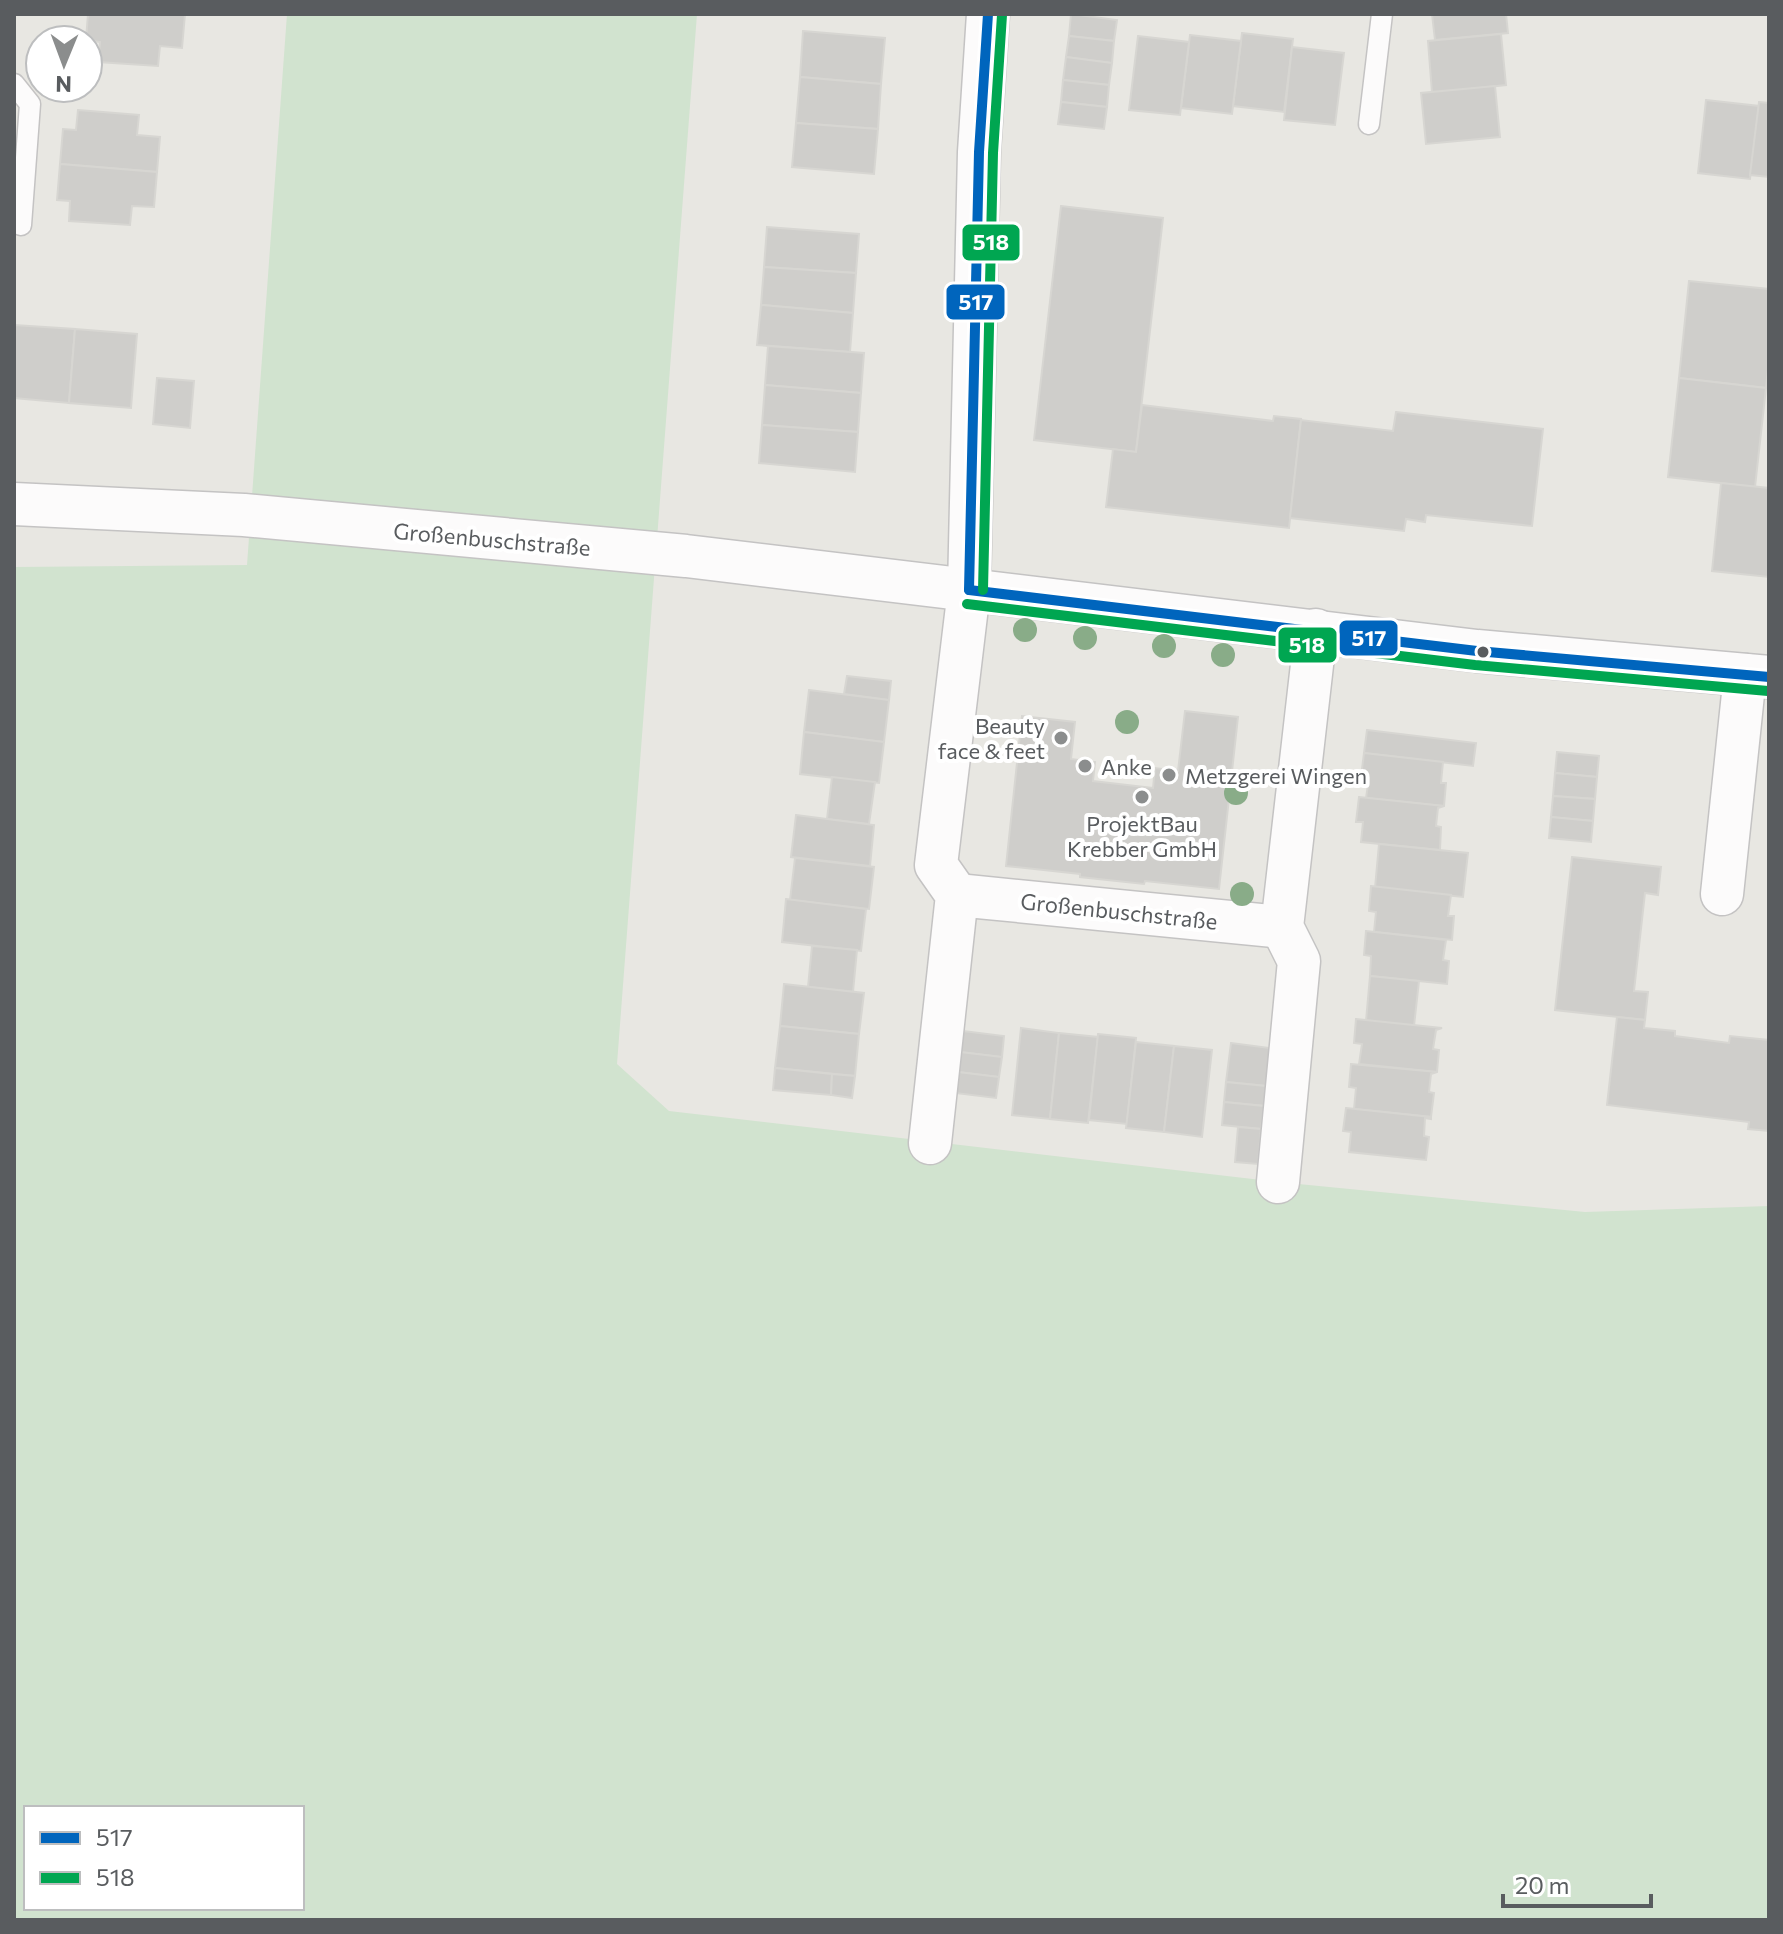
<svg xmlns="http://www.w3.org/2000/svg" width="1783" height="1934" font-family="Commissioner,sans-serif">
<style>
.green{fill:#d1e3cf;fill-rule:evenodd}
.building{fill:#cfcecb;stroke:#d7d6d2;stroke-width:2}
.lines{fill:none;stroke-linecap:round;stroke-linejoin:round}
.service-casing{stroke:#c4c3c3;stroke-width:23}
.minor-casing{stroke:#c4c3c3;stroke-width:45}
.service{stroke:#fcfbfb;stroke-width:20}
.minor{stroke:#fcfbfb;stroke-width:42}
.bus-1-casing{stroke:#fff;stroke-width:16}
.bus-2-casing{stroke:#fff;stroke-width:16}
.bus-1{stroke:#0065bd;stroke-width:10}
.bus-2{stroke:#00a651;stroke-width:10}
.tree{fill:#89ac88}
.bus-dot{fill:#595c5f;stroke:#fff;stroke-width:3}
.poi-dot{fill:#8b8d8d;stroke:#fff;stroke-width:3}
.labels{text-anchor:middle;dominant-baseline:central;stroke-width:8;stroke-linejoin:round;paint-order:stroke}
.street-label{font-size:22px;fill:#595c5f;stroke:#fff}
.poi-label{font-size:22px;fill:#595c5f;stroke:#fff;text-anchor:start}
.line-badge{stroke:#fff;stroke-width:3}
.badge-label{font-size:22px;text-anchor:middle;font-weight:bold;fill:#fff}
</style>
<rect width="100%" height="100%" fill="#e8e7e2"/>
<path class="green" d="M287 14H697L617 1064 669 1111 1278 1182 1585 1212 1769 1206V1920H14V567L247 565ZM26 1808H302V1908H26Z"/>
<g class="building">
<polygon points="88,14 185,14 182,48 160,46 158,66 98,62 100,42 86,40"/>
<polygon points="1071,14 1117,20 1114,41 1069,36"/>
<polygon points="1432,14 1506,14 1508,33 1435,40"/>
<polygon points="803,31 885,38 881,84 800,77"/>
<polygon points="1242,33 1293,39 1284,112 1233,106"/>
<polygon points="1501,34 1506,85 1432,93 1428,41"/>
<polygon points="1190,35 1241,41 1232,114 1181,108"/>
<polygon points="1069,36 1114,41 1112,63 1066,57"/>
<polygon points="1138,36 1189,42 1180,115 1129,110"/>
<polygon points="1292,47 1344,53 1335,125 1284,120"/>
<polygon points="1066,57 1112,63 1109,85 1063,80"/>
<polygon points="800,77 881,84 878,129 796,123"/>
<polygon points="1063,80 1109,85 1107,107 1061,102"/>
<polygon points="1495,86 1500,137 1426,144 1421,93"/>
<polygon points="1706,100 1759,106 1750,179 1698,173"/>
<polygon points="1061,102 1107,107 1104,129 1058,124"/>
<polygon points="1759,102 1769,103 1769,177 1750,175"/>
<polygon points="78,110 139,115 137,135 160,137 157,172 60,164 63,129 76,130"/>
<polygon points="796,123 878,129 874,174 792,167"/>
<polygon points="60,164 157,172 154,207 132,206 130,225 69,221 70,201 57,200"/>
<polygon points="1061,206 1163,218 1136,452 1034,440"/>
<polygon points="767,227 859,234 856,273 764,267"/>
<polygon points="764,267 856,273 853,313 761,305"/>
<polygon points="1689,281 1769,289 1769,360 1766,388 1679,378"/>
<polygon points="761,305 853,313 850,352 757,345"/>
<polygon points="14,325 75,329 69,403 14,398"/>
<polygon points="75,329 137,334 131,408 69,403"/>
<polygon points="768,346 864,353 861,393 765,385"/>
<polygon points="157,378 194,381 190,428 153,424"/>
<polygon points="1679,378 1766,388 1755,487 1668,477"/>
<polygon points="765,385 861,393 858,432 762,425"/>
<polygon points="1142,405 1273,421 1274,416 1301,419 1289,528 1106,507 1113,449 1136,452"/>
<polygon points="1396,412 1543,429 1532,526 1426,515 1425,522 1406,519 1404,531 1290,518 1301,420 1393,431"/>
<polygon points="762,425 858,432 855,472 759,463"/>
<polygon points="1721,483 1769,488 1769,577 1712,571"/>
<polygon points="847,676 891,681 889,700 844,694"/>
<polygon points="809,690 889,700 884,742 804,732"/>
<polygon points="1185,711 1238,717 1219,889 1145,881 1144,884 1080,877 1080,874 1006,866 1022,716 1075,722 1071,759 1095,762 1093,781 1153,788 1155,768 1178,771"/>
<polygon points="1367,730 1476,743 1473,766 1364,753"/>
<polygon points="804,732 884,742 879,783 800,774"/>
<polygon points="1557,752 1599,756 1597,777 1555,773"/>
<polygon points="1364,753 1443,762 1441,783 1446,783 1444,806 1366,798 1369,778 1361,777"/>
<polygon points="1555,773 1597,777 1595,799 1553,796"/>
<polygon points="832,777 875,782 869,824 827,819"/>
<polygon points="1553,796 1595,799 1593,821 1551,817"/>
<polygon points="1359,797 1444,806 1438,808 1436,826 1441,827 1440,850 1361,842 1363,822 1356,822"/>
<polygon points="796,815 874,825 870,866 791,857"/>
<polygon points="1551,817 1593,821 1591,842 1549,838"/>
<polygon points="1379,844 1468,853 1463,897 1375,888"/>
<polygon points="1572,857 1661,867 1658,895 1645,893 1634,991 1648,992 1645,1020 1555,1010"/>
<polygon points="795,858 874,867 869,909 790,900"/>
<polygon points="1371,886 1451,895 1448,916 1454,916 1452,940 1374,932 1376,912 1369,911"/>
<polygon points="786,899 866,909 861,951 782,942"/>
<polygon points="1366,931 1446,940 1443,960 1449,961 1447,984 1370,976 1371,956 1364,955"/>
<polygon points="812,946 857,950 853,992 808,987"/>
<polygon points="1370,976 1419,981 1414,1026 1366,1021"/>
<polygon points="784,984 864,993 859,1034 780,1026"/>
<polygon points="1617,1017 1645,1020 1644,1028 1675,1031 1675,1036 1729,1043 1730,1036 1769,1040 1769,1131 1748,1129 1749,1122 1607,1105"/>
<polygon points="1356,1019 1442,1028 1436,1030 1433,1049 1439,1050 1437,1072 1359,1064 1362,1044 1354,1043"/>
<polygon points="780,1026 859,1034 855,1076 775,1068"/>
<polygon points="1021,1028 1059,1033 1050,1119 1012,1115"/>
<polygon points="963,1031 1004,1036 1002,1057 960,1052"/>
<polygon points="1059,1033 1098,1037 1088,1123 1050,1119"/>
<polygon points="1098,1034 1136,1038 1127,1124 1089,1120"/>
<polygon points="1136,1042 1174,1046 1164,1132 1126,1128"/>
<polygon points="1231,1043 1270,1048 1266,1086 1226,1082"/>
<polygon points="1174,1046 1212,1050 1202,1137 1164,1132"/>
<polygon points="960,1052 1002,1057 999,1077 958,1072"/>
<polygon points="1351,1064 1437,1072 1431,1074 1429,1092 1434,1093 1431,1117 1354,1109 1356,1088 1349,1087"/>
<polygon points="775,1068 832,1074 831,1095 773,1090"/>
<polygon points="958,1072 999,1077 996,1098 955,1093"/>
<polygon points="832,1074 855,1076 852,1098 831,1095"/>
<polygon points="1226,1082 1266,1086 1264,1106 1224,1102"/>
<polygon points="1224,1102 1264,1106 1261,1129 1222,1125"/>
<polygon points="1346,1108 1431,1117 1431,1119 1425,1118 1424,1136 1429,1137 1426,1160 1349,1152 1351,1132 1343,1131"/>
<polygon points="1238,1127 1261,1129 1258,1164 1235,1162"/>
</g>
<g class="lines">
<g class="service-casing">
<g id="service">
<polyline points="14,84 30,104 21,225"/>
<polyline points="1369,124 1382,14"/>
</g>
</g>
<g class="minor-casing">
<g id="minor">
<polyline points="14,504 244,515 686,556 1477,651 1769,677"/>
<polyline points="1722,894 1745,675"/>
<polyline points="957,895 1282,927"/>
<polyline points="930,1143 957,895 936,865 969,590 979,152 988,14"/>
<polyline points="1278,1182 1299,961 1282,927 1316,630"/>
</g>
</g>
<use href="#service" class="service"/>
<use href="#minor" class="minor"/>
<g class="bus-1-casing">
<g id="bus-1">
<polyline points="969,590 1477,651 1769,677"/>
<polyline points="969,590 979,152 988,14"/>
</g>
</g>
<g class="bus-2-casing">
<g id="bus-2">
<polyline points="983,590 993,153 1002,15"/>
<polyline points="967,604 1475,665 1768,691"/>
</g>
</g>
<use href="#bus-1" class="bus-1"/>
<use href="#bus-2" class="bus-2"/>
</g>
<g class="tree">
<circle cx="1025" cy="630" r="12"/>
<circle cx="1085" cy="638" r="12"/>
<circle cx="1164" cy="646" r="12"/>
<circle cx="1223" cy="655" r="12"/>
<circle cx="1127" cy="722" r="12"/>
<circle cx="1236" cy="793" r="12"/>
<circle cx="1242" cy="894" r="12"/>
</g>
<circle class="bus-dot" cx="1483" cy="652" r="7"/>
<g class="poi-dot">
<circle cx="1061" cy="738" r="8"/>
<circle cx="1085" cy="766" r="8"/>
<circle cx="1169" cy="775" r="8"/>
<circle cx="1142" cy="797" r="8"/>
</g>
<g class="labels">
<g class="street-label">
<text transform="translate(492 539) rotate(5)">Großenbuschstraße</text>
<text transform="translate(1119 911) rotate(6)">Großenbuschstraße</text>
</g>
<g class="poi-label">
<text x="1045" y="725" text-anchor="end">Beauty<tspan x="1045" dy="25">face &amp; feet</tspan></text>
<text x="1101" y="766">Anke</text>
<text x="1185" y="775">Metzgerei Wingen</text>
<text x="1142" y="823" text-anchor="middle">ProjektBau<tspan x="1142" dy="25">Krebber GmbH</tspan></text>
</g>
</g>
<g class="line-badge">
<rect x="961" y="223" width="60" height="39" rx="8" fill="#00a651"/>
<rect x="945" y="283" width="61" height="38" rx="8" fill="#0065bd"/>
<rect x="1338" y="619" width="61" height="38" rx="8" fill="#0065bd"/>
<rect x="1277" y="626" width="61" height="38" rx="8" fill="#00a651"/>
</g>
<g class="badge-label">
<text x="991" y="250">518</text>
<text x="976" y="310">517</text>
<text x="1369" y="646">517</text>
<text x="1307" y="653">518</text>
</g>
<rect width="1783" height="1934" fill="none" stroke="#595c5f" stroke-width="32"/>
<rect x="24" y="1806" width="280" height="104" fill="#ffffff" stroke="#bdbebf" stroke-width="2"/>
<rect x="40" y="1832" width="40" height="12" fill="#0065bd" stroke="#bdbebf" stroke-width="2"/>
<text x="96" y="1846" font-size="24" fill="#595c5f">517</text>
<rect x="40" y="1872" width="40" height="12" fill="#00a651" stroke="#bdbebf" stroke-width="2"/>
<text x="96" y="1886" font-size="24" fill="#595c5f">518</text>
<g transform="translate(64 64) rotate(181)"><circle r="38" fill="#ffffff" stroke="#bdbebf" stroke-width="2"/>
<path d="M0-6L14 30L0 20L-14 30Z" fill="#8b8d8d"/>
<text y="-12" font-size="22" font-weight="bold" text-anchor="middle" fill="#595c5f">N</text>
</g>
<path d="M1503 1894v12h148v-12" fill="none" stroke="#595c5f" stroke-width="4"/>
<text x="1515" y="1894" font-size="24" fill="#595c5f" stroke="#ffffff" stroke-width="6" paint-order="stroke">20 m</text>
</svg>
